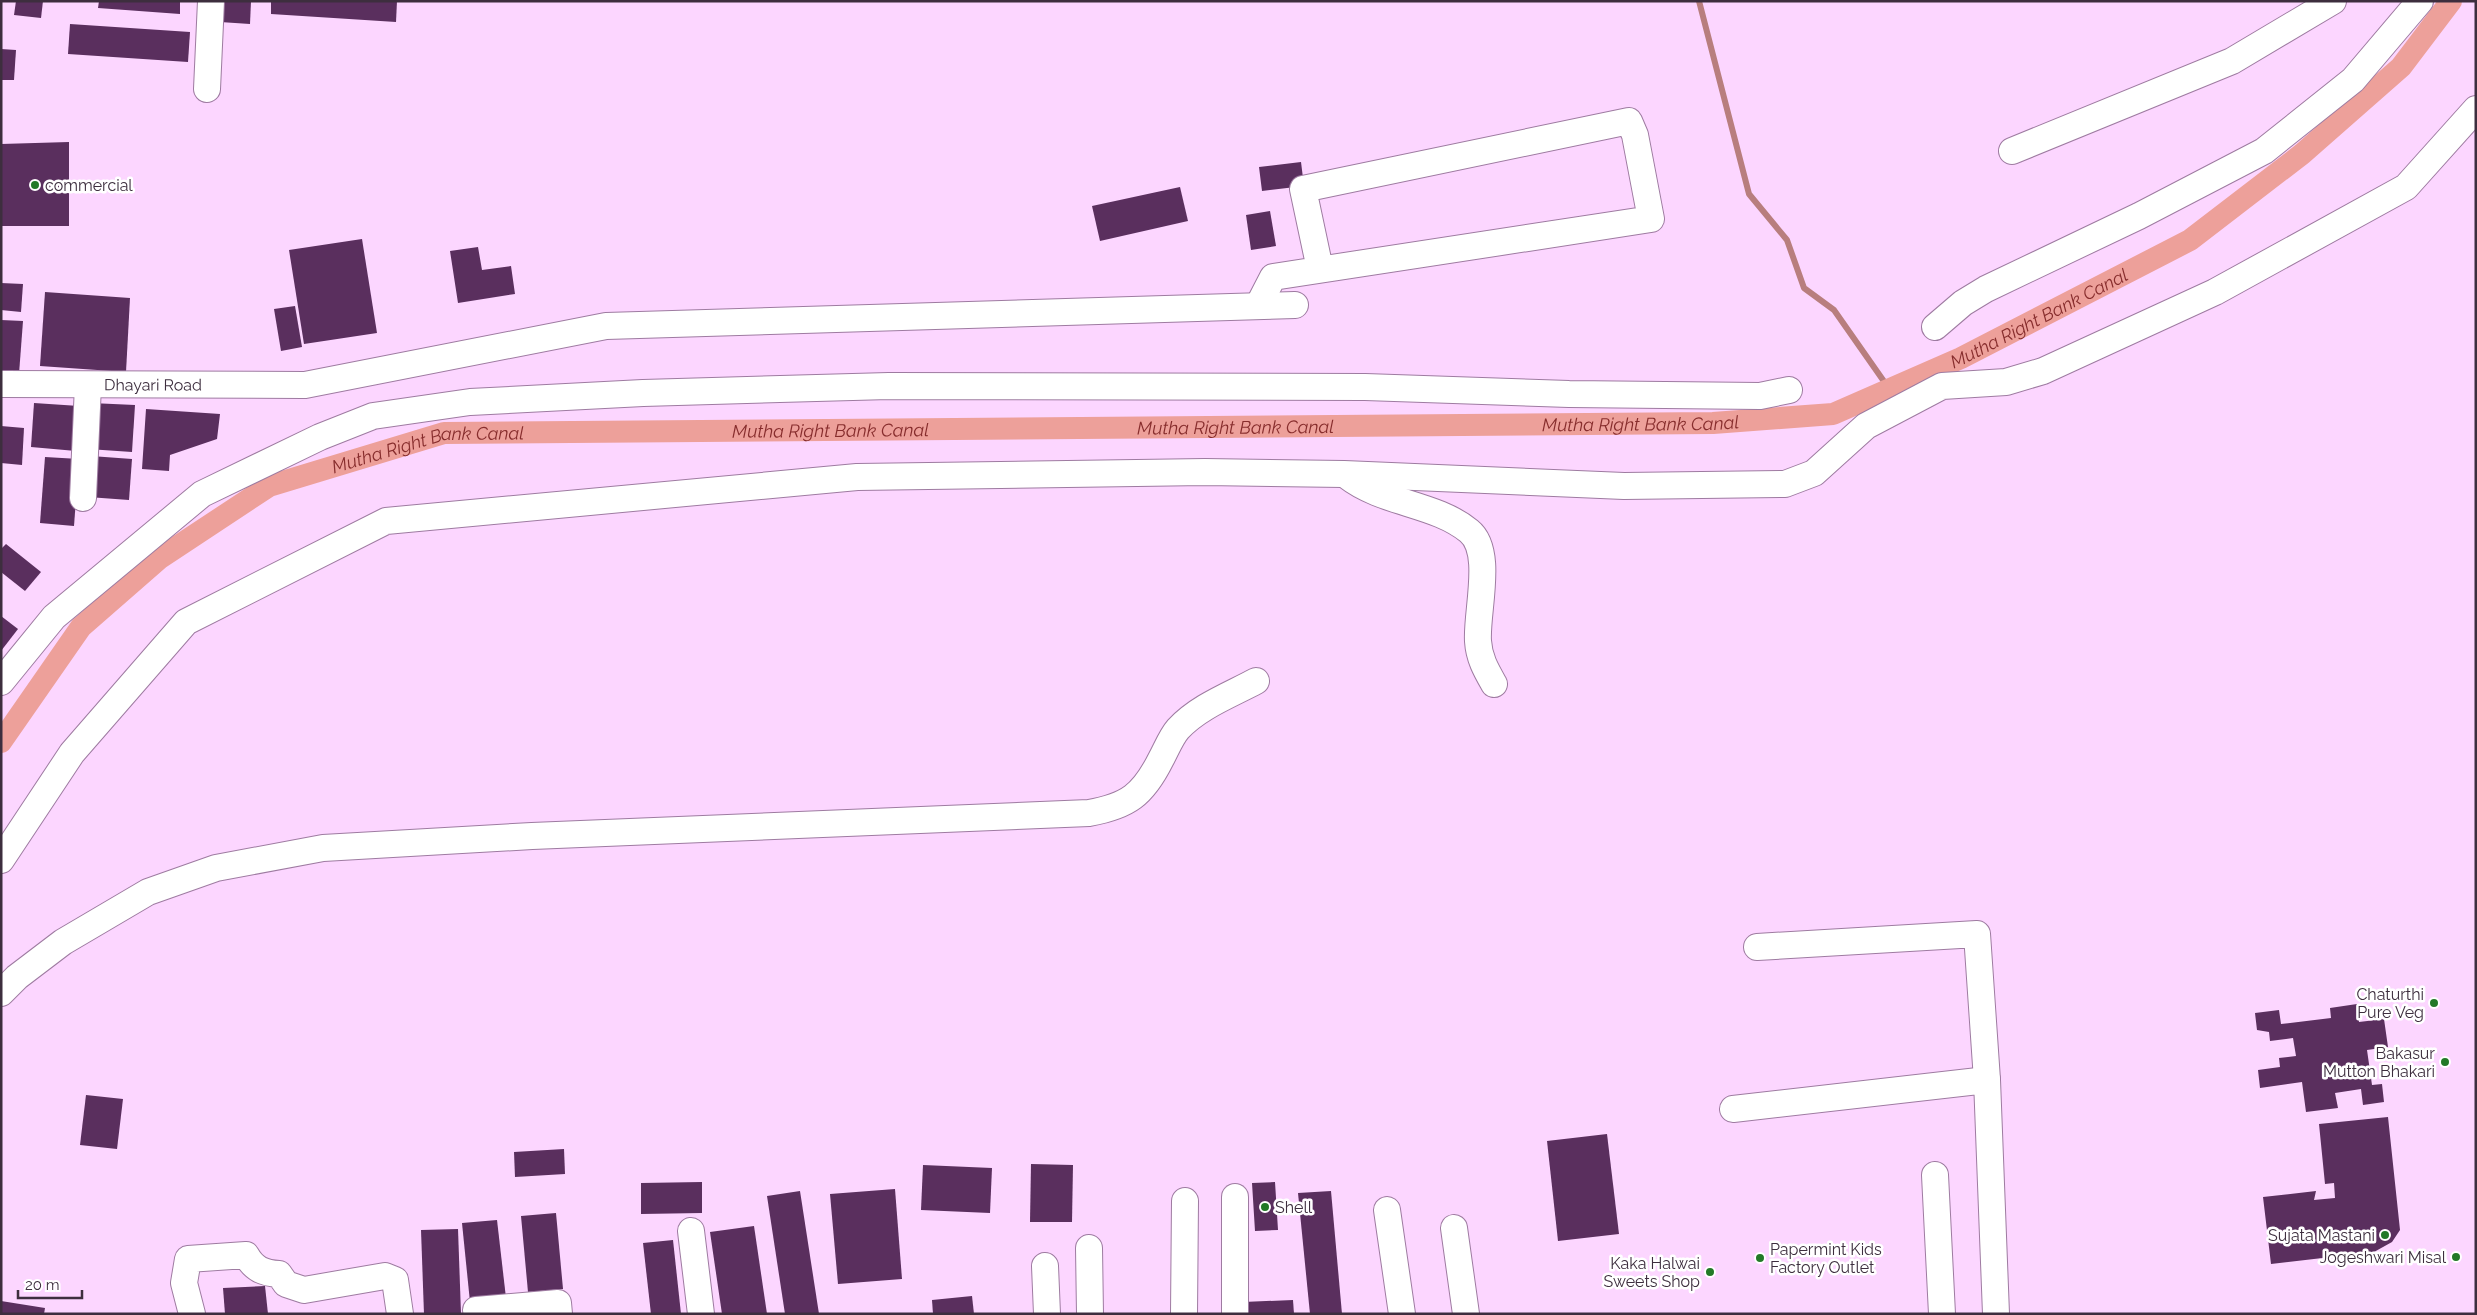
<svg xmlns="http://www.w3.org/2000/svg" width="2477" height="1315" font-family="Raleway,sans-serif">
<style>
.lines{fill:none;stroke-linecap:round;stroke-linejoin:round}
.stream{stroke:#b87e7e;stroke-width:6}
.canal{stroke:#eda09a;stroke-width:22}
.building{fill:#5a2f5e}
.minor-casing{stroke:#9e7ba1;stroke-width:28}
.minor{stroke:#fff;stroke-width:26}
.poi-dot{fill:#227927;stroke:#fff;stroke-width:2}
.labels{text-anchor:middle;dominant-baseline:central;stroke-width:5;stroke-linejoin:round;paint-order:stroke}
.poi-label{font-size:16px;fill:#3d2e3e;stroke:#fff;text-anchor:end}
.street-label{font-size:16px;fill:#3d2e3e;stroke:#fff}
.water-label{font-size:18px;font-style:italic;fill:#872d2d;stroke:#fff}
</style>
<rect width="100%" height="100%" fill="#fcd6ff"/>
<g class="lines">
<polyline class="stream" points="1699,1 1749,194 1787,240 1804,288 1834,310 1890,390"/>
<path class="canal" id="s1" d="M1 742 81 627 160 558 269 486 444 433 1713 423 1833 414 1961 358 2190 240 2302 154 2401 67 2451 1"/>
</g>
<g class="building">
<polygon points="16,1 43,1 41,18 14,15"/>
<polygon points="99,1 180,1 180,14 98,8"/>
<polygon points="221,1 251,1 250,24 220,22"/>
<polygon points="271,1 397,1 396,22 271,14"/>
<polygon points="70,24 190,32 188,62 68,54"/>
<polygon points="1,49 16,50 14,80 1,80"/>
<polygon points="69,142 69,226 1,226 1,144"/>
<polygon points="1301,162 1304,186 1262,191 1259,167"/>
<polygon points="1180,187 1188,221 1100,241 1092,206"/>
<polygon points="1270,211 1276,246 1251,250 1246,215"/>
<polygon points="362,239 377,333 304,344 289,250"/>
<polygon points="478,247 482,270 511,266 515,294 458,303 450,251"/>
<polygon points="1,283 23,284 21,312 1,310"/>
<polygon points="45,292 130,298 126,372 40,366"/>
<polygon points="295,306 302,347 281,351 274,309"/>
<polygon points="1,320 23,321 19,374 1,373"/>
<polygon points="34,403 79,406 76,451 31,447"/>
<polygon points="91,403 135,405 132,452 88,449"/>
<polygon points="146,409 220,414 217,439 170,455 169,471 142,469"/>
<polygon points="1,426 24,428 22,465 1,463"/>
<polygon points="91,456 132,459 129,500 88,497"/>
<polygon points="45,457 79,459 74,526 40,523"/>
<polygon points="6,544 41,572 25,591 1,572 1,549"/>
<polygon points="1,616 18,629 1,651"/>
<polygon points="2357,1004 2359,1022 2384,1019 2388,1047 2367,1050 2372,1085 2382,1084 2384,1102 2363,1105 2361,1089 2335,1093 2338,1108 2306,1112 2302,1082 2260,1088 2258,1070 2280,1067 2279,1058 2296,1056 2293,1038 2270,1041 2269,1032 2257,1030 2255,1013 2279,1010 2281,1024 2331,1018 2330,1008"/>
<polygon points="86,1095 123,1099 117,1149 80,1145"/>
<polygon points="2388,1117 2400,1230 2392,1242 2374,1252 2271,1264 2263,1197 2316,1191 2314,1200 2335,1198 2334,1183 2325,1184 2319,1124"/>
<polygon points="1607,1134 1619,1234 1558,1241 1547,1141"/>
<polygon points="564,1149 565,1174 515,1177 514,1152"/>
<polygon points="1031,1164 1073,1165 1072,1222 1030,1222"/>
<polygon points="923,1165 992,1168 990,1213 921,1210"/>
<polygon points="702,1182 702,1213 641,1214 641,1183"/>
<polygon points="1275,1182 1278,1230 1255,1231 1252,1183"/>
<polygon points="895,1189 902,1279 838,1284 830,1194"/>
<polygon points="800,1191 819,1314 785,1314 767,1196"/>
<polygon points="1331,1191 1342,1314 1310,1314 1298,1193"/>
<polygon points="556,1213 563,1289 528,1292 521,1216"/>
<polygon points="497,1220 506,1298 470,1302 462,1223"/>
<polygon points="754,1226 767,1314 722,1314 710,1232"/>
<polygon points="458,1229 461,1314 424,1314 421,1230"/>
<polygon points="673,1240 681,1314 651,1314 643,1243"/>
<polygon points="265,1286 268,1314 225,1314 223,1288"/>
<polygon points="972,1296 974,1314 933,1314 932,1300"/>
<polygon points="1293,1300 1294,1314 1244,1314 1243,1302"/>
<polygon points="1,1301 45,1308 44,1314 1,1314"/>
</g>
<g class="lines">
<g class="minor-casing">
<g id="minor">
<polyline points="207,89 211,1"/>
<polyline points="2012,151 2232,61 2333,1"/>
<polyline points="1258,306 1273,277 1651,219 1635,135 1629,121 1303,189 1320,269"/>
<polyline points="1935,327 1963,303 1986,289 2139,216 2264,151 2353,80 2420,1"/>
<path id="s2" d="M1 384 305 385 606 326 1295 305"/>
<path d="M1347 476C1383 504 1435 503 1469 531 1494 551 1476 612 1478 641 1479 658 1486 670 1494 684"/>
<polyline points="83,498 88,385"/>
<polyline points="1,682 54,617 202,494 320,437 373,416 470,402 643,393 889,386 1365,387 1569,394 1760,396 1789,390"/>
<polyline points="1,860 72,753 186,622 386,521 857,477 1205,472 1344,474 1624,486 1785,484 1814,473 1866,426 1942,386 2006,382 2043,371 2215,292 2406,187 2476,109"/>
<polyline points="1757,947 1977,934 1987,1080"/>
<path d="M1 993 17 977 63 942 148 892 216 868 323 848 532 836 1089 813C1128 806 1143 795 1161 759 1166 750 1171 737 1178 729 1198 707 1230 695 1256 681"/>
<polyline points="1733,1109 1987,1080 1996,1314"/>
<polyline points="1935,1175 1942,1314"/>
<polyline points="1387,1210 1402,1314"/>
<polyline points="1454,1228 1466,1314"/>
<polyline points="691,1231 701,1314"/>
<polyline points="1089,1248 1090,1314"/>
<polyline points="1045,1266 1047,1314"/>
<polyline points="476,1310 558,1303 559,1314"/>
<path d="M192 1314 184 1283 188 1259 246 1255C254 1269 263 1273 279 1274L286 1284 304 1290 385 1276 395 1280 400 1314"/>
<polyline points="1184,1314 1185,1201"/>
<polyline points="1235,1314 1235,1197"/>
</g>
</g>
<use href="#minor" class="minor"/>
</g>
<g class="poi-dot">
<circle cx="35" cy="185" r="5"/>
<circle cx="2434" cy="1003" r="5"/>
<circle cx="2445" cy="1062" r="5"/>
<circle cx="1265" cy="1207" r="5"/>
<circle cx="2385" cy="1235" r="5"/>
<circle cx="2456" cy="1257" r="5"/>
<circle cx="1760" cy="1258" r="5"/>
<circle cx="1710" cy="1272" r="5"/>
</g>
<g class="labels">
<g class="poi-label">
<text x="45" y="185" text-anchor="start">commercial</text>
<text x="2424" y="994">Chaturthi<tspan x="2424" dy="18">Pure Veg</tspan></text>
<text x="2435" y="1053">Bakasur<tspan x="2435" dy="18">Mutton Bhakari</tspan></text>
<text x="1275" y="1207" text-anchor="start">Shell</text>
<text x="2375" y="1235">Sujata Mastani</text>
<text x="1770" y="1249" text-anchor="start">Papermint Kids<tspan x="1770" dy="18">Factory Outlet</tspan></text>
<text x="2446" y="1257">Jogeshwari Misal</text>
<text x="1700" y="1263">Kaka Halwai<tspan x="1700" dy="18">Sweets Shop</tspan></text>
</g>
<g class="street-label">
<text stroke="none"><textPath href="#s2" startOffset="152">Dhayari Road</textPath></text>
</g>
<g class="water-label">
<text stroke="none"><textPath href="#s1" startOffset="2175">Mutha Right Bank Canal</textPath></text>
<text stroke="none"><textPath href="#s1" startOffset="1755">Mutha Right Bank Canal</textPath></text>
<text stroke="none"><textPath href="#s1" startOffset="1350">Mutha Right Bank Canal</textPath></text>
<text stroke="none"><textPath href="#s1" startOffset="945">Mutha Right Bank Canal</textPath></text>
<text stroke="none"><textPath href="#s1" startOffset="540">Mutha Right Bank Canal</textPath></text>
</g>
</g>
<rect width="2477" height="1315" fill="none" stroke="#3d2e3e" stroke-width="5"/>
<path d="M18 1290v8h64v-8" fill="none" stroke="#3d2e3e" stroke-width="2.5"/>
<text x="25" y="1290" font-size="15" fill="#3d2e3e" stroke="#ffffff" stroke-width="4" paint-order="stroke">20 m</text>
</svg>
